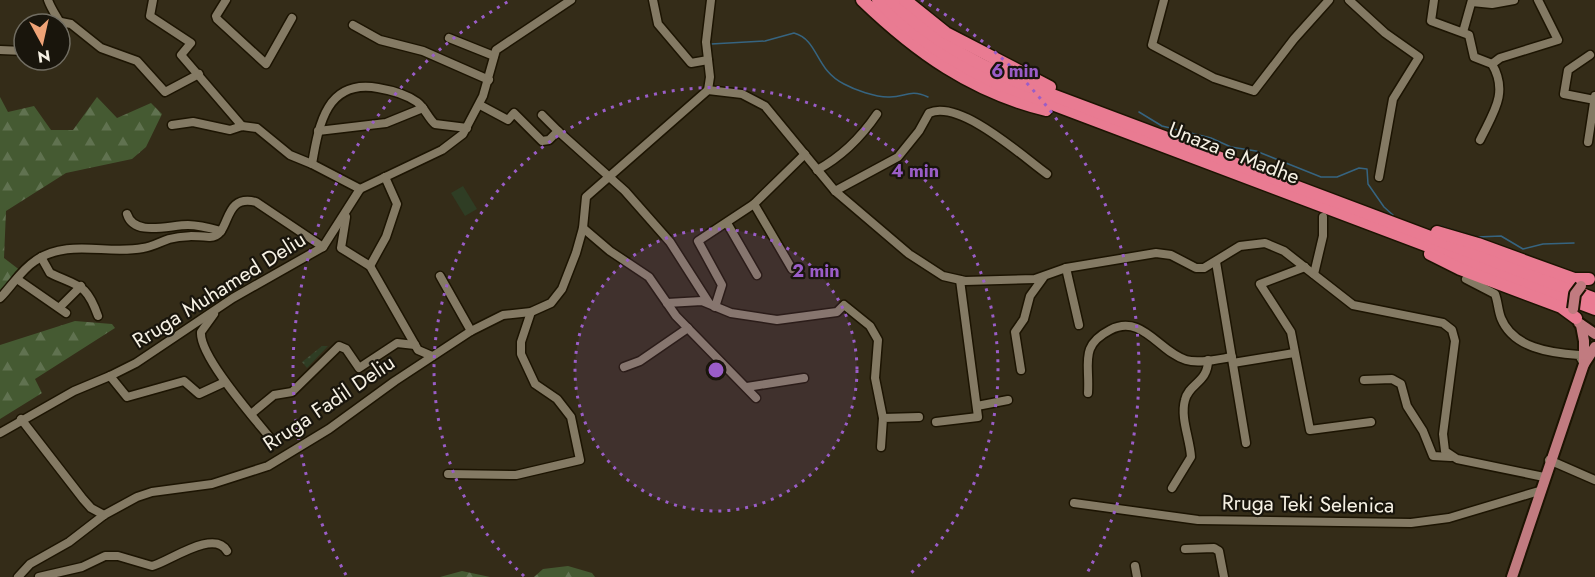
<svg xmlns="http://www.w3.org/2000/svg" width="1595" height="577" font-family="Jost,sans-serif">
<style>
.grass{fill:url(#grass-dots)}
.forest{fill:url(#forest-firs)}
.garden{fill:#2f3d24}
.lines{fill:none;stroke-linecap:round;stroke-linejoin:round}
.stream{stroke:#366480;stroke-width:1.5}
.minor-casing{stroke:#1c1402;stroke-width:11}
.major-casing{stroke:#1c1402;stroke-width:14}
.highway-casing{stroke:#1c1402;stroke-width:15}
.minor{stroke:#847a64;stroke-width:8}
.major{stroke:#c17b80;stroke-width:10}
.highway{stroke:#e97b92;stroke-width:12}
.major-bridge-casing{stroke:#1c1402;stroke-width:14;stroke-linecap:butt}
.major-bridge{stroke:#c17b80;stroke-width:10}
.ring{fill:none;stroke:#9a5dc8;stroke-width:3;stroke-dasharray:3 6}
.labels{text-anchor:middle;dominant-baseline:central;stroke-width:4.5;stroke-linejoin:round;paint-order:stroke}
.street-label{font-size:21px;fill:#f6f1e4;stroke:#19150c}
.centre{fill:#9a5dc8;stroke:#19150c;stroke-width:3}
.ring-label{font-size:18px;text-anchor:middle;font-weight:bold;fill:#9a5dc8;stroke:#19150c;stroke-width:4.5;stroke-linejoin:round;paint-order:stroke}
</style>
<defs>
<pattern id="grass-dots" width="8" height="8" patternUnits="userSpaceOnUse" patternTransform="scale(1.5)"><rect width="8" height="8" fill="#2f3d24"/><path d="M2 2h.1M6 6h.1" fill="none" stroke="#445039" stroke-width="1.8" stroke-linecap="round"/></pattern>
<pattern id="forest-firs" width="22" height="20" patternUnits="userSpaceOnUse" patternTransform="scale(1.5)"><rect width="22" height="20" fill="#455a32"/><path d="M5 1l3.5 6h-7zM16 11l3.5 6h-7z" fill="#607250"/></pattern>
</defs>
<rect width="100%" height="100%" fill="#342c18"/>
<polygon class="grass" points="322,346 328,346 307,368 302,362"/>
<g class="forest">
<polygon points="0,97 8,112 34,106 51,130 73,130 97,97 117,118 151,103 162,114 146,147 132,159 66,173 6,211 4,258 21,271 0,298"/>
<polygon points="75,321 112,324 115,328 35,379 42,393 0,419 0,345"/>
<polygon points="568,566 592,573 595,577 534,577 543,569"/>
<polygon points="462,571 490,577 440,577"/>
</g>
<polygon class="garden" points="463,186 477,209 465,216 451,193"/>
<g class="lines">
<g class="stream">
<path d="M711 44 765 41 794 33C819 40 815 70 844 84 855 90 875 97 888 97 905 98 909 88 928 97"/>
<polyline points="1139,112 1162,126 1211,138 1231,147 1256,151 1321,177 1337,177 1359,168 1367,169 1368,184 1384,207 1393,215"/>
<polyline points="1440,226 1477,237 1501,236 1523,249 1543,244 1574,243"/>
</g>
<g class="minor-casing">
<g id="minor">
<path d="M48 0C55 20 73 30 60 52"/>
<polyline points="153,0 150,16 191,43 181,55 242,126"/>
<polyline points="226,0 216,16 217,19 266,64 292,18"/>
<polyline points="653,0 658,24 691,63 708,60"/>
<polyline points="1164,0 1152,45 1214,78 1254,91 1294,39 1329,0"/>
<polyline points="1349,0 1385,33 1419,57 1393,99 1379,177"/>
<path d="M1434 0 1431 21 1469 35 1474 57 1492 64C1509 93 1493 113 1480 140"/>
<polyline points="1472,2 1492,4 1514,0"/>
<polyline points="61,22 71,24 101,48 137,61 165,92 199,74"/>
<polyline points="353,25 380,40 423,51 489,80"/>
<polyline points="1463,32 1472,0"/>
<polyline points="449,38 494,56"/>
<polyline points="0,50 24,51"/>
<polyline points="1590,55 1568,70 1564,94 1595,100"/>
<polyline points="1492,64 1500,58 1558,40 1538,0"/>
<polyline points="708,90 742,94 765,106 835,191 909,254 943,276 965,281 1035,279 1066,268 1156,253 1171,255 1196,268 1204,268 1240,246 1265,243 1284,251 1353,305 1443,323 1452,330 1455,341 1443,434 1445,451 1457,459 1544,477"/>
<polyline points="480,105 508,120 514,113 542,141 549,140 558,131 625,191 670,242 709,303"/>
<polyline points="542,115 558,131"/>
<polyline points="172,125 193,122 230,130 242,126 257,128 290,155 312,164 360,189"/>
<polyline points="318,131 386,123 423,108"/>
<polyline points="1588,142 1595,96"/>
<path d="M312 164C319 123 327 79 378 88 390 90 407 95 417 102 425 108 428 118 435 124L467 128"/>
<path d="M817 170C841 157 862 136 877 114"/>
<path d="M835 191 898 157 919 131 929 113C960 99 1022 156 1047 174"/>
<polyline points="754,204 792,269"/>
<path d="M127 214C134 237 169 225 188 225 199 225 210 228 221 231"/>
<polyline points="346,217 341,248 370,266 418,350 432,356"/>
<polyline points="727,223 757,275"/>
<polyline points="583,228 610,251 649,277 676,316 756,398"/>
<path d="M41 257 50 273C78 287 86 282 98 316"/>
<polyline points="1216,262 1246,443"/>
<polyline points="370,266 386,237 397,204 385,177"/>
<polyline points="1305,267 1260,284 1291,332 1310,430 1371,422"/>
<polyline points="1066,268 1079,325"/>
<polyline points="1314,274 1323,236 1323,217"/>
<polyline points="440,276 471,331"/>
<polyline points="17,279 66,313"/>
<path d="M1466 279 1495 294C1498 302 1498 310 1501 318 1513 348 1550 353 1579 355L1584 364"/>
<path d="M0 298C12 286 21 270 35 261 67 238 107 255 143 248 152 247 160 242 169 239 183 235 196 236 210 237 232 237 221 193 256 202L323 247"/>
<polyline points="667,303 702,301 731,313 777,320 837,312 844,305 870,326 878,340 875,378 883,418"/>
<polyline points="60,307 81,286"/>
<polyline points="715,307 722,285 698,241 754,204 805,154"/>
<path d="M214 314 201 332C199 356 255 419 271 439"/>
<polyline points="1233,363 1294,353"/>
<polyline points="624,367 640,361 688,328"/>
<polyline points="1021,370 1015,332 1024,319 1030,296 1043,278"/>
<polyline points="110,376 127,397 184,381 199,394 225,382"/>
<polyline points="1364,380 1392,379 1401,384 1407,406 1423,431 1433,456 1451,457"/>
<polyline points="747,387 804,378"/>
<path d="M1088 393C1090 363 1079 346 1110 330 1142 313 1159 352 1186 360 1199 364 1219 359 1232 357"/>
<polyline points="977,406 1008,400"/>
<polyline points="251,414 274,395 292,392 339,346 346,349 359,368 397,343 415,345"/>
<polyline points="21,419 83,499 91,508 104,515"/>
<polyline points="936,422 978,417 960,280"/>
<polyline points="0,433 74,391 110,376 136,363 233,298 323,247 360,189 442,150 463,134 483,96 496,50 571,0"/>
<polyline points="881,447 883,418 919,417"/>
<polyline points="1549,460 1595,480"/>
<polyline points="448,474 516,475 580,460 571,417 557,399 535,384 521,354 521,342 531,312"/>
<path d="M1172 488 1191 457C1190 439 1180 418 1185 400 1189 383 1208 383 1208 360"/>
<polyline points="1074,503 1198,520 1411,523 1449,518 1539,491"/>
<polyline points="1185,549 1214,548 1219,551 1224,577"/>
<polyline points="1135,566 1137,577"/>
<polyline points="18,577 30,564 69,542 104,515 137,497 152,492 212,484 268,466 329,429 395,381 471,331 503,315 531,312 551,303 562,289 576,253 583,228 586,197 708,90 710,77 706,42 711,0"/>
<path d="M39 577 82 567 105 556H118L152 566C167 563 214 528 227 551"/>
</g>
</g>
<g class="major-casing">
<g id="major">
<polyline points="1579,323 1595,334"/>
<polyline points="1581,325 1584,341 1584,364 1595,347"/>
<polyline points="1512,577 1584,364"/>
</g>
</g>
<g class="highway-casing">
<g id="highway">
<path d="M862 0C916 52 972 92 1046 110"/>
<path d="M878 0C913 37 953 63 999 84L1595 309"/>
<path d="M891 0C927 37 971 61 1018 82L1595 299"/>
<polyline points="905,0 946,33 1050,87"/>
<polyline points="1437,232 1478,244 1574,279 1589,279"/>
<polyline points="1430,254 1460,269 1561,307 1576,318"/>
</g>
</g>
<use href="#minor" class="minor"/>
<use href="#major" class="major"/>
<use href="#highway" class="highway"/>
<g class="major-bridge-casing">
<polyline id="major-bridge" points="1573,309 1575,294 1581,286"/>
</g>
<use href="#major-bridge" class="major-bridge"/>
</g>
<circle cx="716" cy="370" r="141" fill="#9a5dc8" fill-opacity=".12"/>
<g class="ring">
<circle cx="716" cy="370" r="141"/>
<path d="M524 576A282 282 0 1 1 908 576"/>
<path d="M346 575A423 423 0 0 1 511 0M921 0A423 423 0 0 1 1086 575"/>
</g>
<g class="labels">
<g class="street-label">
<text transform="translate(1234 153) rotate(21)">Unaza e Madhe</text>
<text transform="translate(219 290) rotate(-32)">Rruga Muhamed Deliu</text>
<text transform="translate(329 403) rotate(-34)">Rruga Fadil Deliu</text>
<text transform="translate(1308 504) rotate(1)">Rruga Teki Selenica</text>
</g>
</g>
<circle cx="716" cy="370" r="9" class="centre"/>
<g class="ring-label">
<text x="1015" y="77">6 min</text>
<text x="915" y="177">4 min</text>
<text x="816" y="277">2 min</text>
</g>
<g transform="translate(42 42) rotate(172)"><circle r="28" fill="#19150c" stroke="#716d62" stroke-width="1.5"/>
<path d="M0-4.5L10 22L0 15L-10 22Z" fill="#efa377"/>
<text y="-9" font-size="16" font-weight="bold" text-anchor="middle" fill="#f6f1e4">N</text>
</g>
</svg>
